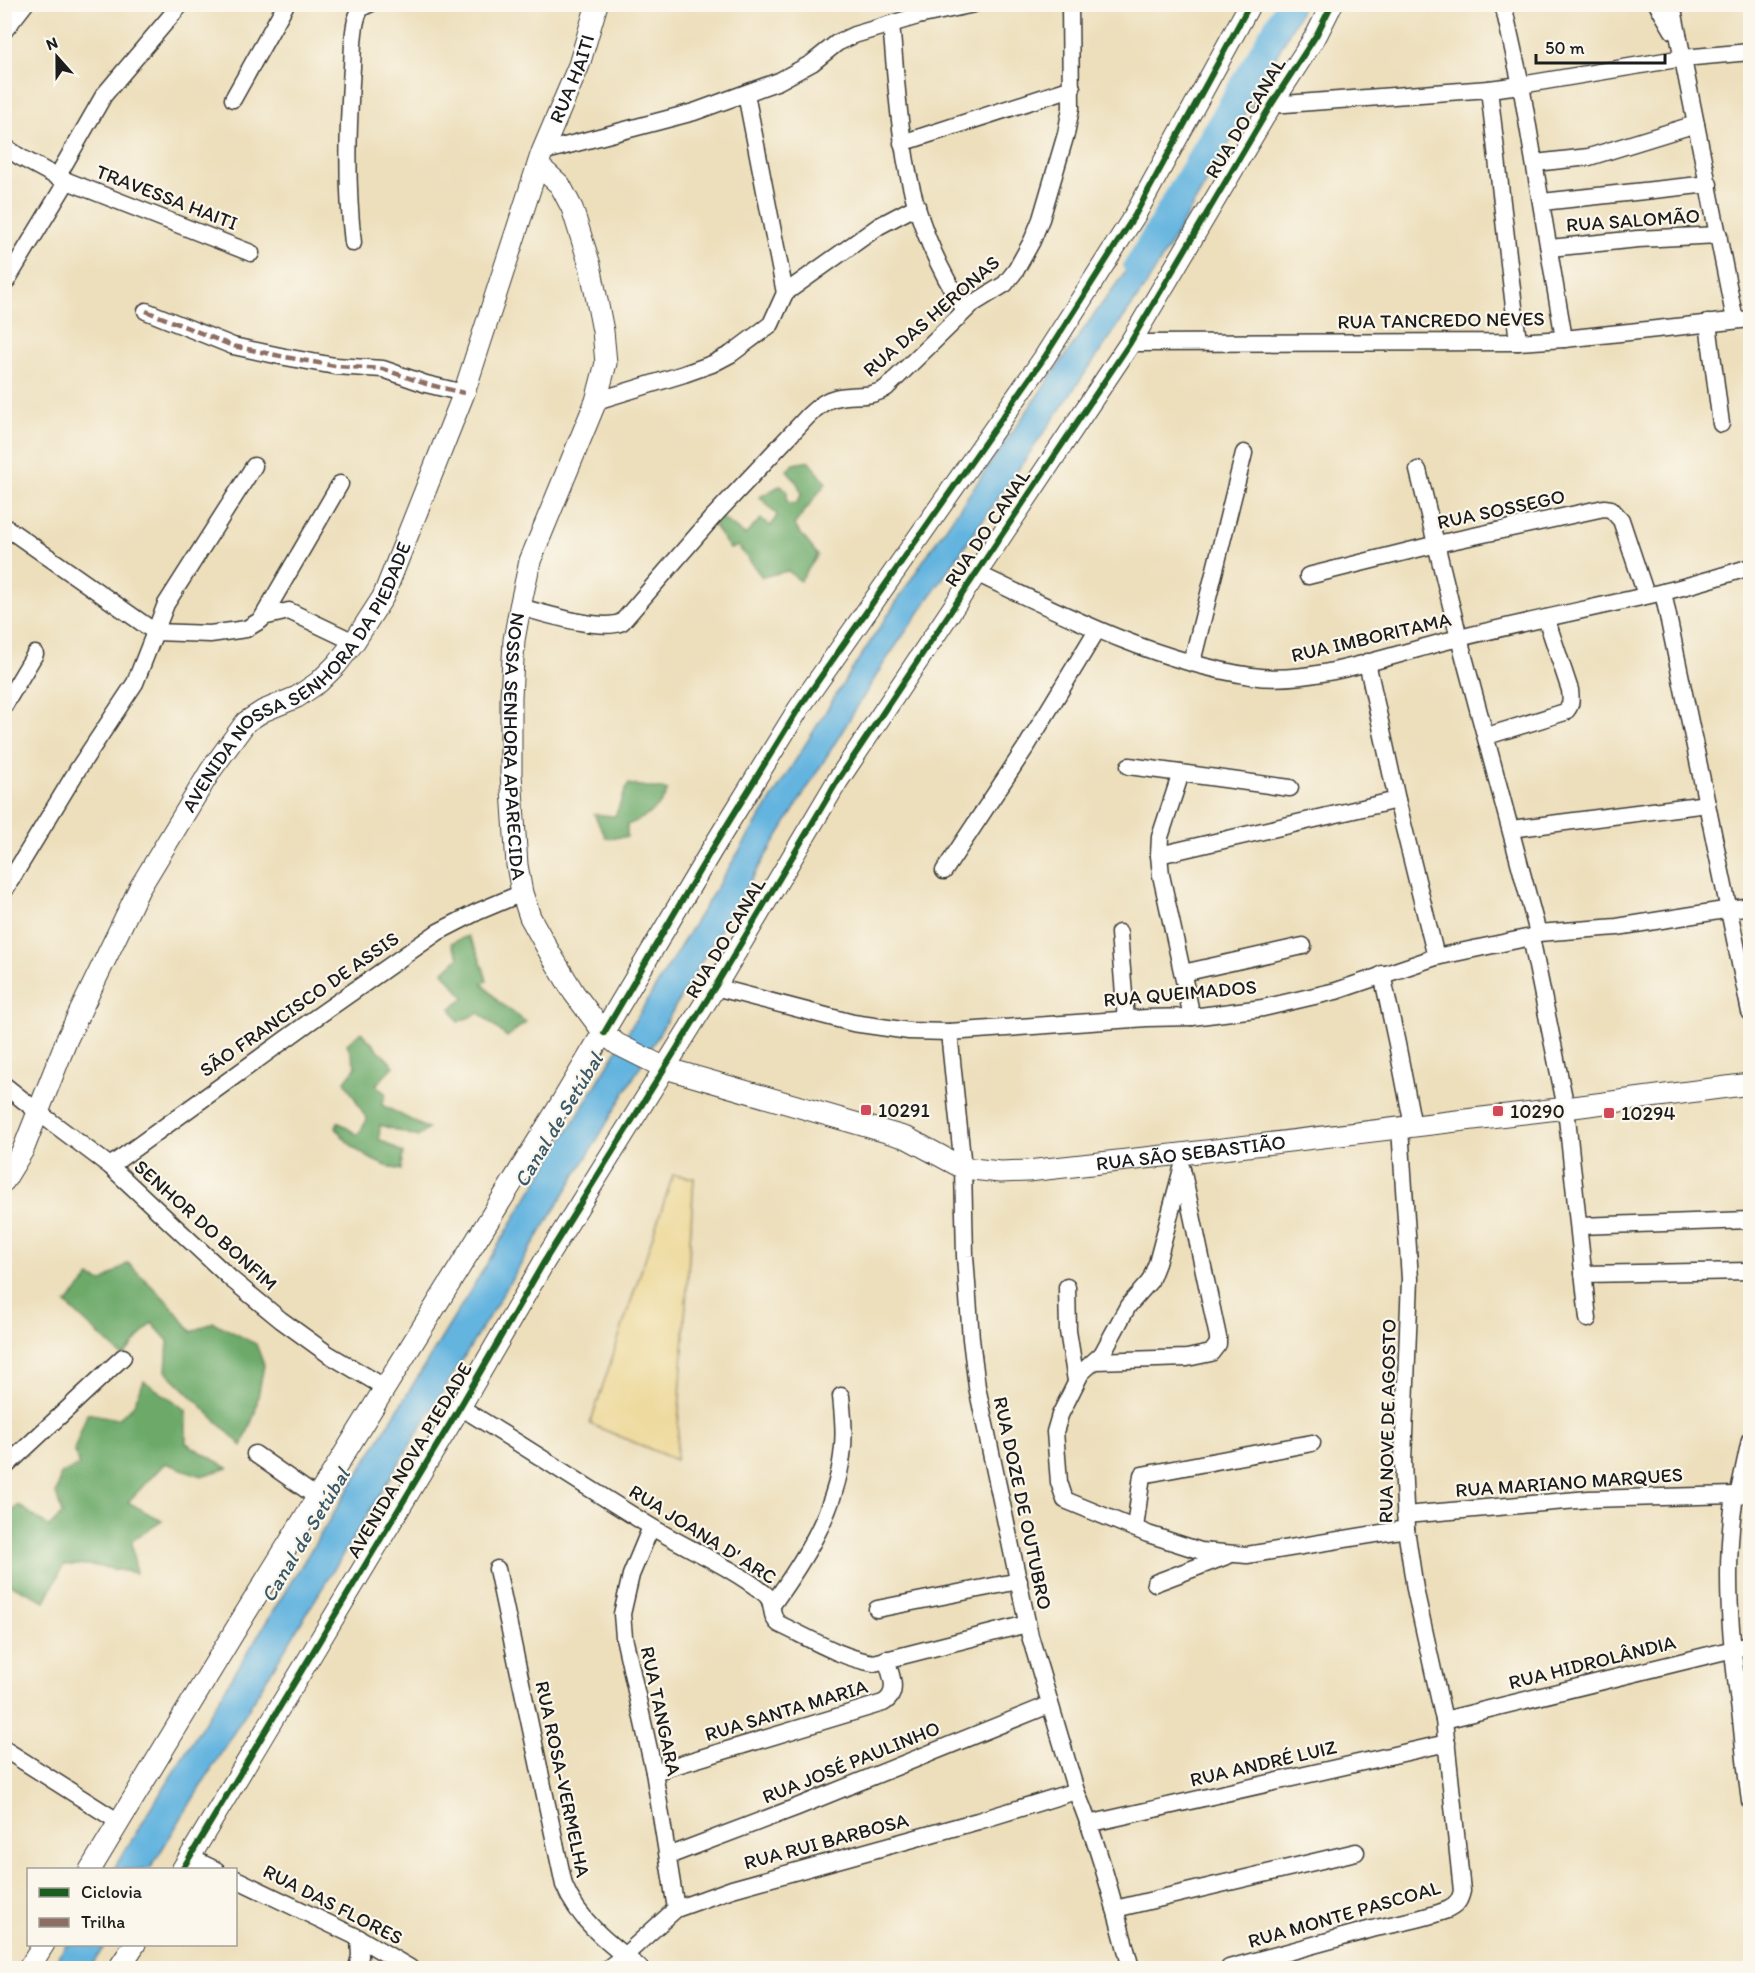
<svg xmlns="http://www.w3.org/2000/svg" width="1755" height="1973" font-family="Itim,sans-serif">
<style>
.forest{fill:#6daa6b;stroke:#446344;stroke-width:1.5}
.sand{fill:#eeda9e;stroke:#857b5d;stroke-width:1.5}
.water{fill:#64b4df;stroke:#40687e;stroke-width:1.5}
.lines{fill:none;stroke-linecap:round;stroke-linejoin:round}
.canal{stroke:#64b4df;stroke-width:18}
.minor-casing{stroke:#3b3934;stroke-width:19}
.tertiary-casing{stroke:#3b3934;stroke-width:23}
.minor{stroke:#fff;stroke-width:16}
.tertiary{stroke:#fff;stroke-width:21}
.quiet{stroke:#8d6e63;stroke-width:4.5;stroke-dasharray:9 4.5;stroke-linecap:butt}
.cycleway-casing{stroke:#fbf7ec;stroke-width:10}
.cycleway{stroke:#1b5e20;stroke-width:6}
.poi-dot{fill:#d1495b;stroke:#fbf7ec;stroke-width:2}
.labels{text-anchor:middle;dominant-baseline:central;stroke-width:4.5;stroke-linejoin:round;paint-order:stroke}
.street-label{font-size:20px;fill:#1c1c1c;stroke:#fbf7ec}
.poi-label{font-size:20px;fill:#1c1c1c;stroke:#fbf7ec;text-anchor:start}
.water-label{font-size:21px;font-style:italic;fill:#39596a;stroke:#fbf7ec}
</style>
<rect width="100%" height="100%" fill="#fbf7ec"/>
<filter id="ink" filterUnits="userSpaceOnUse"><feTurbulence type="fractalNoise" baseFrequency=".0167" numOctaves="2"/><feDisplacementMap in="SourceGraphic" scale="12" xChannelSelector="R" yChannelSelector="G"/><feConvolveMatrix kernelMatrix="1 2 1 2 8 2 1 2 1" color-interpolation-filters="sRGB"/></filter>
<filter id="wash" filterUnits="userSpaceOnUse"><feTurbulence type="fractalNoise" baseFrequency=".008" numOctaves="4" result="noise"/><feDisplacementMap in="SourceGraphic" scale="24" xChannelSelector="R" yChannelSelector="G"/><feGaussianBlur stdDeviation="1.35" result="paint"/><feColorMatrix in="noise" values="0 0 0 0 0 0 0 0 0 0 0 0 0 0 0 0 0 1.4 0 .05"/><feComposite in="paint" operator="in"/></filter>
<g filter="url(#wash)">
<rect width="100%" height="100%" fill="#eddfbc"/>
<g class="forest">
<polygon points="809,461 826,483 794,525 818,555 800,581 788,571 762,577 738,546 730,549 714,526 721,517 745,535 761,519 771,526 777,515 760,497 781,485 787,491 787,502 796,504 802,494 797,483 787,470 794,464"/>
<path d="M628 784 668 790C660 809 646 818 627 825V837L606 838 594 814 615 816Z"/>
<path d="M468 936C478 951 483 965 487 981L482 983 499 1002 526 1022 507 1037 479 1013 458 1022 451 1008 465 998 443 972 459 957 451 943Z"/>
<path d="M361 1032 394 1066 376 1085 386 1094 382 1105 428 1129 418 1137 380 1125 379 1139 403 1153 401 1170C376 1165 350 1149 336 1128L338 1122 358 1135 367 1120 345 1081 356 1067 347 1044Z"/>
<polygon points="128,1263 168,1302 192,1332 213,1322 256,1344 264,1365 255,1413 242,1446 166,1371 168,1341 152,1323 123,1357 66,1304 90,1277 102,1282"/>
<polygon points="144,1381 186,1410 186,1443 228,1468 201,1476 165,1463 128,1502 162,1521 132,1541 136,1573 91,1565 64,1565 45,1601 5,1582 5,1517 19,1505 49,1527 62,1514 56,1493 61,1473 79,1466 74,1450 87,1413 118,1419 133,1406"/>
</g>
<polygon class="sand" points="673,1175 694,1178 676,1460 590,1424"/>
<g class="water">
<polygon points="1285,5 1304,5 1236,132 1147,284 884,663 713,942 591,1150 150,1869 113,1870 419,1375 689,932 844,682 927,555 1088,323 1142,249"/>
<polygon points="66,1945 66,1944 105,1945 90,1968 52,1968"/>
</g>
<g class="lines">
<polyline class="canal" points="1132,267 1285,4"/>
</g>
</g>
<g filter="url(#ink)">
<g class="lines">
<g class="minor-casing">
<g id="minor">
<polyline points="1503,4 1521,85 1564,339"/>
<polyline points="1657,4 1673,31"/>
<polyline points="1672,4 1735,320"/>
<path d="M891 24C895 64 897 104 903 143 911 203 932 260 965 310"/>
<polyline points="4,31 25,4"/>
<polyline points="1489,89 1518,342"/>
<polyline points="746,94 785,293"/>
<polyline points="233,99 286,4"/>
<polyline points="1271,105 1489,89 1521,85 1683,58 1750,52"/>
<polyline points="902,143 1072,88"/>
<polyline points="4,146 20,157 57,177 251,253"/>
<polyline points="542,152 694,112 779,81 812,63 837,43 854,35 918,16 974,4"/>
<polyline points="1535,163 1589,157 1696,124"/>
<polyline points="57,177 104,95 181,4"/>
<polyline points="1542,202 1709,184"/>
<path d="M353 243C346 184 348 126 352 67 353 52 352 26 359 12 361 7 365 6 370 4"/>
<polyline points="1550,248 1638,239 1719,235"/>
<polyline points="4,285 67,181"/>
<polyline points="785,293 879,226 917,206"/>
<polyline points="146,311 233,346 285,357 335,366 383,369 426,384 464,393"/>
<polyline points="1708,323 1721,424"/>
<polyline points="1130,343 1518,342 1564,339 1750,319"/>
<polyline points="596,401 684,374 712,364 731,354 771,324 785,293"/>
<polyline points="1418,470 1459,638 1538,933"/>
<polyline points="4,526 155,632 210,634 246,629 261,620 340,484"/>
<path d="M976 573C1064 615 1154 661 1251 676 1311 686 1396 653 1455 639 1524 622 1594 608 1663 592 1693 585 1722 576 1750 567"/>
<polyline points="1308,576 1437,544 1604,508 1611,509 1621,520 1646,595"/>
<polyline points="1663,592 1750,1012"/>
<path d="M520 607C543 613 602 632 622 622L712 518 808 416C816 408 825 400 835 398 853 393 870 399 886 388L971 305 1005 284 1016 270 1032 241 1041 219 1066 134 1071 108 1070 4"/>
<polyline points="263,617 289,611 354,642"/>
<polyline points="1192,662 1244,453"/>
<polyline points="1367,662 1397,800 1436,957"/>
<polyline points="4,706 35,654"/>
<path d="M1487 736 1565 712C1572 705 1571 700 1570 690L1546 618"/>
<polyline points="1129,766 1290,788"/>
<polyline points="1181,773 1160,837 1159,855 1161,875 1192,1017"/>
<polyline points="1511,829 1707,804"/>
<polyline points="1159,855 1397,800"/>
<polyline points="944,871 1028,744 1097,630"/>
<polyline points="4,891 78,769 135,683 166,604 254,466"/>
<polyline points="1119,933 1126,1019"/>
<polyline points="1531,937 1566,1108 1588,1319"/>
<polyline points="1183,973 1303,946"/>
<polyline points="1382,974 1397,1044 1413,1126"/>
<polyline points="715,987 853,1023 909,1031 949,1032 1147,1018 1192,1017 1263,1008 1336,991 1436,957 1531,937 1538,933 1617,927 1750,906"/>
<path d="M949 1032 963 1168 965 1256 971 1339 977 1387 1030 1636 1076 1791C1100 1848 1115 1909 1131 1968"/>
<polyline points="4,1085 38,1112 110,1166 231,1279 281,1320 328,1354 386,1388"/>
<polyline points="110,1166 308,1023 438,932 477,912 522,893"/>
<polyline points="1182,1169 1157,1263 1150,1281 1128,1306 1102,1354 1081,1373 1060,1415 1055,1432 1059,1482 1065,1500 1148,1534 1201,1551 1247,1555 1406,1529"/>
<polyline points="1579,1226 1750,1220"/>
<polyline points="1583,1274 1750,1271"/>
<polyline points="1067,1287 1068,1331 1076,1381"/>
<polyline points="1096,1361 1187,1358 1211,1353 1218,1344 1218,1337 1183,1173"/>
<path d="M460 1407C524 1446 586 1487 650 1526 688 1549 730 1566 764 1593 776 1602 768 1615 779 1624 809 1638 841 1658 874 1663L1027 1624"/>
<path d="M1750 1440 1738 1496 1735 1495C1723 1571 1731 1644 1741 1719 1744 1747 1746 1774 1750 1801"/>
<polyline points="255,1454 318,1498"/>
<polyline points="4,1468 123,1357"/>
<polyline points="1405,1515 1589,1499 1735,1495"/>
<polyline points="651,1527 631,1575 622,1614 624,1637 654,1772 676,1909"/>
<polyline points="1135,1528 1142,1475 1312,1443"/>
<path d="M497 1569 564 1885C578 1920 610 1945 640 1968"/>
<polyline points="1155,1583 1229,1555"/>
<path d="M772 1605C804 1560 835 1512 842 1456 845 1436 843 1416 841 1396"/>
<polyline points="877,1609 1019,1581"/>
<polyline points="1444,1720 1750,1645"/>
<polyline points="4,1749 119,1822"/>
<path d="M654 1772 883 1703C900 1693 891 1675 886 1659"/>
<polyline points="1088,1824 1447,1743"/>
<polyline points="668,1856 797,1807 1049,1705"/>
<polyline points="189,1857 216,1870"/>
<polyline points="236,1879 359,1938 410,1968"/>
<polyline points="1115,1909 1356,1852"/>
<polyline points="357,1968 360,1956 359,1938"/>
<polyline points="608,1968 624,1956 676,1909 732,1889 978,1821 1076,1791"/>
<path d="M1229 1968C1276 1955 1324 1942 1372 1929 1397 1923 1426 1919 1449 1909 1457 1905 1460 1900 1462 1891L1444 1720 1415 1589 1406 1529 1403 1461 1410 1279 1400 1128"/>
</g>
</g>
<g class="tertiary-casing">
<g id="tertiary">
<path id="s1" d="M538 165 560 185 572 208 590 265 603 331 606 363 596 401 530 561 520 607 514 640 511 697V774L517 865 522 893 530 917 551 955 574 993 604 1033 617 1044 665 1068 907 1138 963 1168 1000 1172 1028 1171 1181 1154 1566 1108 1750 1084"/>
<path id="s2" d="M4 1181 23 1150 67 1039 139 889 211 770 246 722 263 711 297 697 319 682 337 664 354 642 383 597 464 393 542 152 579 65 597 4"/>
<polyline points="90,1870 245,1614 557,1110 711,851 799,708 1044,358 1135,215 1250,4"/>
<polyline points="182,1870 460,1407 544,1262 715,987 838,780 1130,343 1271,105 1317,34 1332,4"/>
<polyline points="29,1968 44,1944"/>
<polyline points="119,1968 135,1944"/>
</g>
</g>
<use href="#minor" class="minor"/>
<use href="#tertiary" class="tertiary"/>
<polyline class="quiet" points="146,311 233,346 285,357 335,366 383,369 426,384 464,393"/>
<g class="cycleway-casing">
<g id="cycleway">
<polyline points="604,1033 711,851 799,708 1044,358 1135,215 1250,4"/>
<polyline points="182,1870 460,1407 544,1262 715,987 838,780 1130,343 1271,105 1317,34 1332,4"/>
</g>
</g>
<use href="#cycleway" class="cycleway"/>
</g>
</g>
<g class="poi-dot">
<rect x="860" y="1104" width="12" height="12" rx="3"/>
<rect x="1492" y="1105" width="12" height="12" rx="3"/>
<rect x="1603" y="1107" width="12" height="12" rx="3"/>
</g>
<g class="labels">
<g class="street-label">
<text stroke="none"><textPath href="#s2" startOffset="1263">RUA HAITI</textPath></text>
<text transform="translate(1245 118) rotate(-59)">RUA DO CANAL</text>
<text transform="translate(167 197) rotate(21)">TRAVESSA HAITI</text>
<text transform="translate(1633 220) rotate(-4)">RUA SALOMÃO</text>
<text transform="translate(931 316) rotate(-41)">RUA DAS HERONAS</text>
<text transform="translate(1441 320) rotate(-1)">RUA TANCREDO NEVES</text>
<text transform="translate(1501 509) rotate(-12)">RUA SOSSEGO</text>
<text transform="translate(987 528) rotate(-56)">RUA DO CANAL</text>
<text transform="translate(1371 637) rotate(-13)">RUA IMBORITAMA</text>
<text stroke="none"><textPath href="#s2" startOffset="592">AVENIDA NOSSA SENHORA DA PIEDADE</textPath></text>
<text stroke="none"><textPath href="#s1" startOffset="614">NOSSA SENHORA APARECIDA</textPath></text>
<text transform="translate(725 938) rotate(-59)">RUA DO CANAL</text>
<text transform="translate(1180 993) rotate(-5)">RUA QUEIMADOS</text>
<text transform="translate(299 1004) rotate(-35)">SÃO FRANCISCO DE ASSIS</text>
<text stroke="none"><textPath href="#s1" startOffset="1540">RUA SÃO SEBASTIÃO</textPath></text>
<text transform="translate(206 1225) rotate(42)">SENHOR DO BONFIM</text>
<text transform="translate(1387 1421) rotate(-89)">RUA NOVE DE AGOSTO</text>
<text transform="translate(409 1460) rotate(-59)">AVENIDA NOVA PIEDADE</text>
<text transform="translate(1569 1482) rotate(-4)">RUA MARIANO MARQUES</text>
<text transform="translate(1023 1503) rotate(78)">RUA DOZE DE OUTUBRO</text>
<text transform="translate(703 1534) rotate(32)">RUA JOANA D' ARC</text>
<text transform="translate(1592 1662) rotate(-14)">RUA HIDROLÂNDIA</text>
<text transform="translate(786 1710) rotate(-17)">RUA SANTA MARIA</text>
<text transform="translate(661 1711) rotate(78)">RUA TANGARA</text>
<text transform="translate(851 1762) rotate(-22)">RUA JOSÉ PAULINHO</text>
<text transform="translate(1263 1763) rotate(-13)">RUA ANDRÉ LUIZ</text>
<text transform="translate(563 1779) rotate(78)">RUA ROSA-VERMELHA</text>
<text transform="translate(826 1841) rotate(-15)">RUA RUI BARBOSA</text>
<text transform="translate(333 1904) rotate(27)">RUA DAS FLORES</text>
<text transform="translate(1344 1914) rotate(-16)">RUA MONTE PASCOAL</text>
</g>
<g class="poi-label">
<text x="878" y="1110">10291</text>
<text x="1510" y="1111">10290</text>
<text x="1621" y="1113">10294</text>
</g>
<g class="water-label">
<text transform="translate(558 1120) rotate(-59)">Canal de Setúbal</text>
<text transform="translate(305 1535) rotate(-59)">Canal de Setúbal</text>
</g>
</g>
<rect width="1755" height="1973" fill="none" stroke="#fbf7ec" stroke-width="24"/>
<rect x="27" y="1868" width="210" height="78" fill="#fbf7ec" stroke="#a29f99" stroke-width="1.5"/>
<rect x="39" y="1888" width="30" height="9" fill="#1b5e20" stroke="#a29f99" stroke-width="1.5"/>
<text x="81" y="1898" font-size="18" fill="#1c1c1c">Ciclovia</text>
<rect x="39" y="1918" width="30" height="9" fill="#8d6e63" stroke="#a29f99" stroke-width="1.5"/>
<text x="81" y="1928" font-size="18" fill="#1c1c1c">Trilha</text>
<g transform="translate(57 57) rotate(339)" stroke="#fbf7ec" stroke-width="4.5" paint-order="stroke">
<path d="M0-4.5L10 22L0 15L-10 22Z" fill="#1c1c1c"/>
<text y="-9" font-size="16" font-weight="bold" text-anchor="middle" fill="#1c1c1c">N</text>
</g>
<path d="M1536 54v9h129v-9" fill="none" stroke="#1c1c1c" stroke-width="3"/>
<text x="1545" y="54" font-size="18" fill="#1c1c1c" stroke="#fbf7ec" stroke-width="4.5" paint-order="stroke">50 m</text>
</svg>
